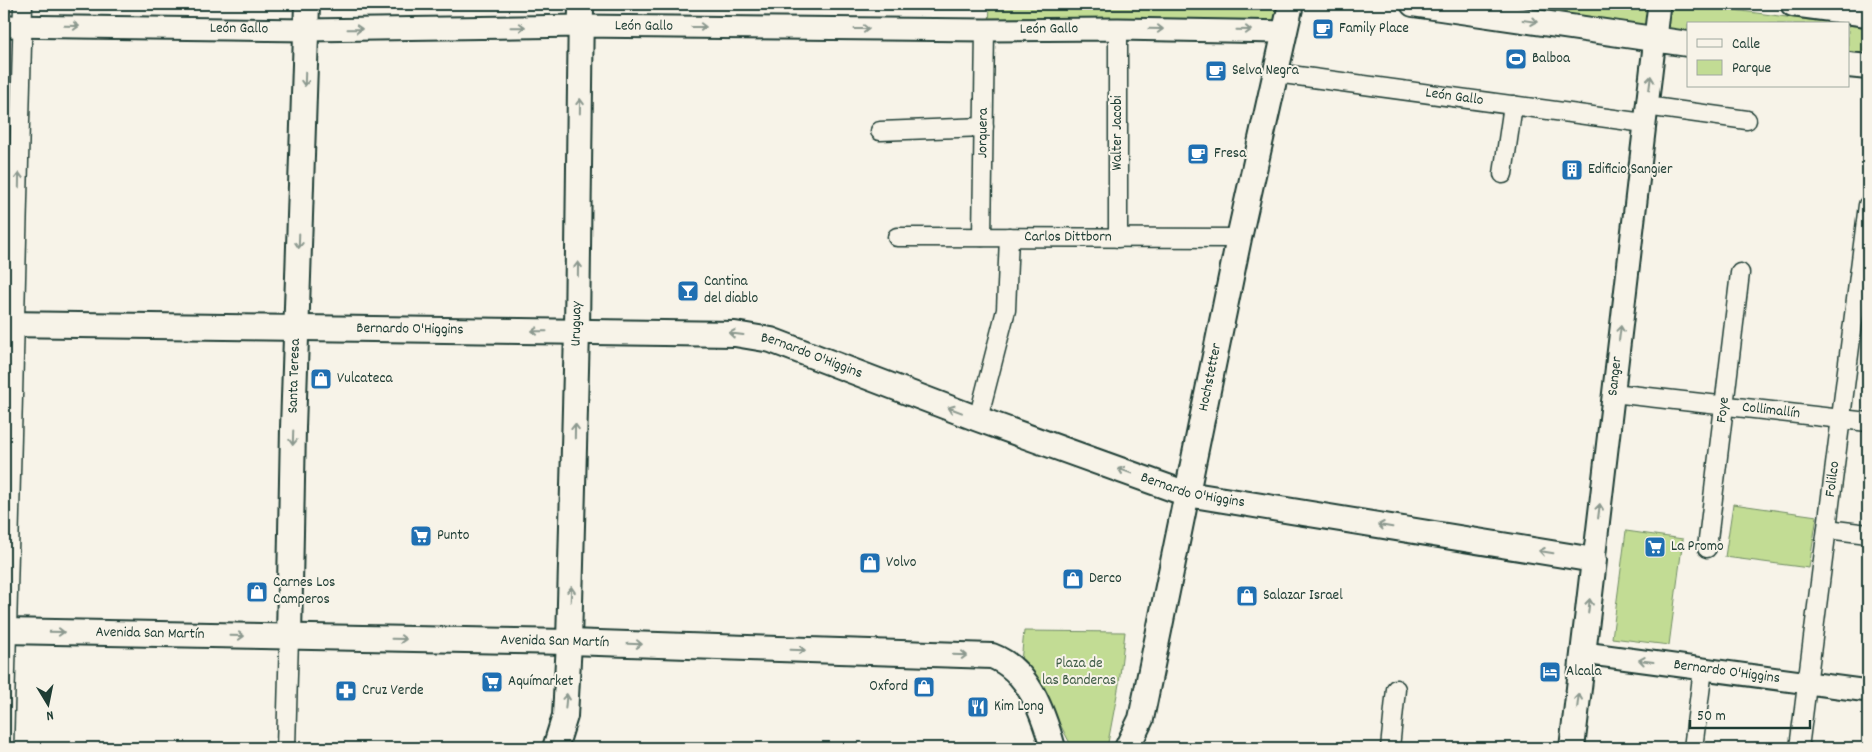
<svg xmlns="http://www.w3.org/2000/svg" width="1872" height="752" font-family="Dekko,sans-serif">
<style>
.built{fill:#f0dcdb}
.green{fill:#c2dc94;stroke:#708c64}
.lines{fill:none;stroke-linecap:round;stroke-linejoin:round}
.minor-casing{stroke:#1f3d34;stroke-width:21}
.tertiary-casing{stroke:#1f3d34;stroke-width:25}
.secondary-casing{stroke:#1f3d34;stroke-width:28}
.minor{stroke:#f7f3e8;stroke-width:18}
.tertiary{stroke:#f7f3e8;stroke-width:21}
.secondary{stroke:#f7f3e8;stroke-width:24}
.oneway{stroke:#8b988e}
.labels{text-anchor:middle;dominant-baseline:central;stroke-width:4;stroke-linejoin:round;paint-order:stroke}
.street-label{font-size:15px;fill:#1f3d34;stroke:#f7f3e8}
.poi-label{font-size:15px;fill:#1f3d34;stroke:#f7f3e8;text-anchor:start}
.park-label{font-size:15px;fill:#405d47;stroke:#f7f3e8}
</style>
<rect width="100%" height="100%" fill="#f7f3e8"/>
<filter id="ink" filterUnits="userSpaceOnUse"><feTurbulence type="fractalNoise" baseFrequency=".02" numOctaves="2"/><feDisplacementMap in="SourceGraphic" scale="10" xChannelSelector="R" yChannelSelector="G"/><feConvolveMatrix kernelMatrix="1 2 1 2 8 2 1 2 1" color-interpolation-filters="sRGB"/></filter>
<g filter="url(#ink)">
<polygon class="built" points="4,40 12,40 11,137 4,137"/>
<g class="green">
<polygon points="990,4 1286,4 1280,27 989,26"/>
<polygon points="1438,4 1689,4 1839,24 1688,24 1688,37"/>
<polygon points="1848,25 1868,28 1868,61 1848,58"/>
<polygon points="1733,504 1817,516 1809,568 1725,557"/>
<polygon points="1626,531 1683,539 1669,645 1612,638"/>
<polygon points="1024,631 1125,632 1119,684 1107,748 1075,748 1072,747 1053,711 1021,662"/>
</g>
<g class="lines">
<g class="minor-casing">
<g id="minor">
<path id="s1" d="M1276 73 1644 123"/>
<polyline points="1646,106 1747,120"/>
<polyline points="880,131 984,127"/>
<polyline points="1503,174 1513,105"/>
<path id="s2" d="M897 237 1239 238"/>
<path id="s3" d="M982 237 985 30"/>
<polyline points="1118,238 1118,29"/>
<path id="s4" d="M1613 393 1868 422"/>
<polyline points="978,419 1006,310 1009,237"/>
<polyline points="1827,529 1868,534"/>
<path id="s5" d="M1707 548 1740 273"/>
<polyline points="4,748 23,4"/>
<polyline points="286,748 289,637"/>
<polyline points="1390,748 1396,689"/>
<polyline points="1693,748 1703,669"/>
<path id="s6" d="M1799 748 1868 205"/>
</g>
</g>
<g class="tertiary-casing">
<g id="tertiary">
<path id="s7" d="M4 26 307 30 580 26 985 30 1118 29 1285 32"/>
<path id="s8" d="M1594 560 1659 4"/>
<path id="s9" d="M1584 653 1868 691"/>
</g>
</g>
<g class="secondary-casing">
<g id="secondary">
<polyline points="1413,4 1688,44"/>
<polyline points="1793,4 1868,14"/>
<polyline points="1848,65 1868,67"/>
<path id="s10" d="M4 324 735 334 771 340 978 419 1187 494 1594 560 1572 748"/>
<path id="s11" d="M4 631 569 642 992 656C1029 670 1043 713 1053 748"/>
<path id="s12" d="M289 637 293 428 307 4"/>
<path id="s13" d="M555 748 565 716 569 642 577 331 581 4"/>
<path id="s14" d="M1127 748 1141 719 1239 238 1291 4"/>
</g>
</g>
<use href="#minor" class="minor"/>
<use href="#tertiary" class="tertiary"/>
<use href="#secondary" class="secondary"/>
</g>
<defs><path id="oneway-shaft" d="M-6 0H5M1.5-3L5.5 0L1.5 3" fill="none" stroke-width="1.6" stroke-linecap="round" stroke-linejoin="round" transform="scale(1.25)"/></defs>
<g class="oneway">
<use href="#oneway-shaft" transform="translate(1530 21) rotate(8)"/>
<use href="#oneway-shaft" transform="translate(72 26) rotate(1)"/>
<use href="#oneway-shaft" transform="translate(518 27) rotate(-1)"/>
<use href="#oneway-shaft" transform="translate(699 27)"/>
<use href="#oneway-shaft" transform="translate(355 29) rotate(-1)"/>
<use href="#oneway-shaft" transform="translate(862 29)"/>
<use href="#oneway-shaft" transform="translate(1156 29) rotate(1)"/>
<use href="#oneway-shaft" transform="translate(1244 30) rotate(1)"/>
<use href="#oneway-shaft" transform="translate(305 79) rotate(92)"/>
<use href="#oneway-shaft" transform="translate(1650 83) rotate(-83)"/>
<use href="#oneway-shaft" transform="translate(580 106) rotate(-89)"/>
<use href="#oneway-shaft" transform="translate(19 180) rotate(-89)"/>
<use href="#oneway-shaft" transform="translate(299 241) rotate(92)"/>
<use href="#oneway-shaft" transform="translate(578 269) rotate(-89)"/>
<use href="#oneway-shaft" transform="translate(539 331) rotate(-179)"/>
<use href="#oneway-shaft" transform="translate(1620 333) rotate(-83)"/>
<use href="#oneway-shaft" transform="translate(736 334) rotate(-173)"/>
<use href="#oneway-shaft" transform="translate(955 410) rotate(-159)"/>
<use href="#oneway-shaft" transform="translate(575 431) rotate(-89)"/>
<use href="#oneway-shaft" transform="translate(293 438) rotate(92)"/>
<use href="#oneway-shaft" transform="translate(1125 471) rotate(-160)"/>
<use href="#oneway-shaft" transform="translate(1599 511) rotate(-83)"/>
<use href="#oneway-shaft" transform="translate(1385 526) rotate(-171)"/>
<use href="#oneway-shaft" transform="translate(1546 552) rotate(-171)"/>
<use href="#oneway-shaft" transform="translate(571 594) rotate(-88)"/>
<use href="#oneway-shaft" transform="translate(1589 606) rotate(-84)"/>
<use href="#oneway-shaft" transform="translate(57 632) rotate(1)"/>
<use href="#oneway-shaft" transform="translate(237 636) rotate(1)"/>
<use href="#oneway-shaft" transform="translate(399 639) rotate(1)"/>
<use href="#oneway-shaft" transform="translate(635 644) rotate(2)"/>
<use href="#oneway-shaft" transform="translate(798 650) rotate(2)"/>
<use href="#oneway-shaft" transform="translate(960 655) rotate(2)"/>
<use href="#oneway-shaft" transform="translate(1646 661) rotate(-172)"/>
<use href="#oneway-shaft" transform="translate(566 701) rotate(-85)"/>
<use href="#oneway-shaft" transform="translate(1578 701) rotate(-83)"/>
</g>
</g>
<defs>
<g id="cafe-square" transform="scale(1.125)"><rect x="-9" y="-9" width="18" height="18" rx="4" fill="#1f6fb2" stroke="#f7f3e8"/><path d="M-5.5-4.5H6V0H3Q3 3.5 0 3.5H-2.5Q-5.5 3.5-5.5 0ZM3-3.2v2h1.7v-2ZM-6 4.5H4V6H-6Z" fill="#fff"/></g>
<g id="stadium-square" transform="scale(1.125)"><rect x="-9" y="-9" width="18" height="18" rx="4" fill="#1f6fb2" stroke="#f7f3e8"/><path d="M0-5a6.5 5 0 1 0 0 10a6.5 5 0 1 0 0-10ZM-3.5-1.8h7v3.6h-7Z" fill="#fff"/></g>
<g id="building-square" transform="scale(1.125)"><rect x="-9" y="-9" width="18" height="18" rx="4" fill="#1f6fb2" stroke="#f7f3e8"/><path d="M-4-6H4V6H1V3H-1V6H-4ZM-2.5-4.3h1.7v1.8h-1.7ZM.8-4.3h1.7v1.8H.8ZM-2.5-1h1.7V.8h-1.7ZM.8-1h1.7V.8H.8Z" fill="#fff"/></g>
<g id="bar-square" transform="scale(1.125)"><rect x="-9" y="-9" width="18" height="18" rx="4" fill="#1f6fb2" stroke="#f7f3e8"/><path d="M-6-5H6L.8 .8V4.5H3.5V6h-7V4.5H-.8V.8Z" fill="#fff"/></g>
<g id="shop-square" transform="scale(1.125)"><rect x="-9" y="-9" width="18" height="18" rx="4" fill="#1f6fb2" stroke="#f7f3e8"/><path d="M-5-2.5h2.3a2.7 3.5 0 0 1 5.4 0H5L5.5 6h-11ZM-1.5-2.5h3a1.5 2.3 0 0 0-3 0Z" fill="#fff"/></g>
<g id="supermarket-square" transform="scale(1.125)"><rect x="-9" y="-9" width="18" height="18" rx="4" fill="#1f6fb2" stroke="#f7f3e8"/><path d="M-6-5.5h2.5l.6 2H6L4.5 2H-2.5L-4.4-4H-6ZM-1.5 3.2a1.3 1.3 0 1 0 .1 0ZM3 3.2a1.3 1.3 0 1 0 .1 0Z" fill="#fff"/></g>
<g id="hotel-square" transform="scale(1.125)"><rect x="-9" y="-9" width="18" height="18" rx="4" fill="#1f6fb2" stroke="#f7f3e8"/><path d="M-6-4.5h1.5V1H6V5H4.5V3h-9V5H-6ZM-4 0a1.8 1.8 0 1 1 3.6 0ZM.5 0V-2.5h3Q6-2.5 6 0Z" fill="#fff"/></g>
<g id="pharmacy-square" transform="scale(1.125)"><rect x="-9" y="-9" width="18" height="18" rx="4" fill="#1f6fb2" stroke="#f7f3e8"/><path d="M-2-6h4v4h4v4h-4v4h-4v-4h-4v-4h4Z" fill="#fff"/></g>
<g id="restaurant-square" transform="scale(1.125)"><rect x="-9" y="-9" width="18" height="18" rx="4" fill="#1f6fb2" stroke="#f7f3e8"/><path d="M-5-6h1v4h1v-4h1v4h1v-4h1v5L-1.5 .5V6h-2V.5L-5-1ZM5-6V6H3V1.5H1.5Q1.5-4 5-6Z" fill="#fff"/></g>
</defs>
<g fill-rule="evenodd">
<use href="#cafe-square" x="1323" y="29"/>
<use href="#stadium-square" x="1516" y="59"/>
<use href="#cafe-square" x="1216" y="71"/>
<use href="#cafe-square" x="1198" y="154"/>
<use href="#building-square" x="1572" y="170"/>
<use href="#bar-square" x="688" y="291"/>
<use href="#shop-square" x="321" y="379"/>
<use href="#supermarket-square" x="421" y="536"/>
<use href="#supermarket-square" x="1655" y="547"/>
<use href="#shop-square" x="870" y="563"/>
<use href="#shop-square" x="1073" y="579"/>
<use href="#shop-square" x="257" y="592"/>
<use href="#shop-square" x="1247" y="596"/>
<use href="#hotel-square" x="1550" y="672"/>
<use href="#supermarket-square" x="492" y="682"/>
<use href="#shop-square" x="924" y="687"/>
<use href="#pharmacy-square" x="346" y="691"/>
<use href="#restaurant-square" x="978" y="707"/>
</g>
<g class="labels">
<g class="street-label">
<text stroke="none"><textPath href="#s7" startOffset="640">León Gallo</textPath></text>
<text stroke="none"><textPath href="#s7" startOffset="235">León Gallo</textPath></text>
<text stroke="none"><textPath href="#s7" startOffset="1045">León Gallo</textPath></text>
<text stroke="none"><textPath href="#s1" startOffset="180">León Gallo</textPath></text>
<text stroke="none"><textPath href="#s3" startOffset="104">Jorquera</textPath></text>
<text transform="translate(1118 133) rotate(-90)">Walter Jacobi</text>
<text stroke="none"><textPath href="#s2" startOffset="171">Carlos Dittborn</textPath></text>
<text stroke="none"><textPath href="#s13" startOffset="426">Uruguay</textPath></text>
<text stroke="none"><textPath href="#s10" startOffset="406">Bernardo O'Higgins</textPath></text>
<text stroke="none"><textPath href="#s10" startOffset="811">Bernardo O'Higgins</textPath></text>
<text stroke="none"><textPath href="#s12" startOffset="261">Santa Teresa</textPath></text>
<text stroke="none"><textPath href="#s8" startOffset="185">Sanger</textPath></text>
<text stroke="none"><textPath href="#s14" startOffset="381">Hochstetter</textPath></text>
<text stroke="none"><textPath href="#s5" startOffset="139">Foye</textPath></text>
<text stroke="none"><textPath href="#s4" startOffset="159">Collimallín</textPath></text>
<text stroke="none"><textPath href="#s6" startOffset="271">Folilco</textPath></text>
<text stroke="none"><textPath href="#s10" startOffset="1216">Bernardo O'Higgins</textPath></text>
<text stroke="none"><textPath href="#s11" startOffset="146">Avenida San Martín</textPath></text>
<text stroke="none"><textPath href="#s11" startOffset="551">Avenida San Martín</textPath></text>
<text stroke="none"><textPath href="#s9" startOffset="144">Bernardo O'Higgins</textPath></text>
</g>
<g class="poi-label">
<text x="1339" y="29">Family Place</text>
<text x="1532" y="59">Balboa</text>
<text x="1232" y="71">Selva Negra</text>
<text x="1214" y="154">Fresa</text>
<text x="1588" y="170">Edificio Sangier</text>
<text x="704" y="282">Cantina<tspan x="704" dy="17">del diablo</tspan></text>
<text x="337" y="379">Vulcateca</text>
<text x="437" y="536">Punto</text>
<text x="1671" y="547">La Promo</text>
<text x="886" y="563">Volvo</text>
<text x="1089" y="579">Derco</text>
<text x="273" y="583">Carnes Los<tspan x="273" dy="17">Camperos</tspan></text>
<text x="1263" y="596">Salazar Israel</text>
<text x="1566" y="672">Alcala</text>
<text x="508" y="682">Aquímarket</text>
<text x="908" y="687" text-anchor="end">Oxford</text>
<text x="362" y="691">Cruz Verde</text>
<text x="994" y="707">Kim Long</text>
</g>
<g class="park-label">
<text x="1079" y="664">Plaza de<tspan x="1079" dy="17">las Banderas</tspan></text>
</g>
</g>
<rect width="1872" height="752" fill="none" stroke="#f7f3e8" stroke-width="20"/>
<rect x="10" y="10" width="1852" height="732" fill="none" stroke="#1f3d34" stroke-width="2" filter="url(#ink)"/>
<rect x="1687" y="22" width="162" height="65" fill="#f7f3e8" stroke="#a1aaa0"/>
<rect x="1697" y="39" width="25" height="8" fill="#f7f3e8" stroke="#a1aaa0"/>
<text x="1732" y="48" font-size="15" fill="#1f3d34">Calle</text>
<rect x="1697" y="60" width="25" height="15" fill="#c2dc94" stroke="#a1aaa0"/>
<text x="1732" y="72" font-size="15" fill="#1f3d34">Parque</text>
<g transform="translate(48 704) rotate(170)" stroke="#f7f3e8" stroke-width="4" paint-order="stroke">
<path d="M0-4L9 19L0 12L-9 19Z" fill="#1f3d34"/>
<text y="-8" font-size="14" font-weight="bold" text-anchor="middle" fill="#1f3d34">N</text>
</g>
<path d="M1690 720v8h120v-8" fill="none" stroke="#1f3d34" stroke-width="2.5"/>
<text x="1697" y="720" font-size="15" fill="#1f3d34" stroke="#f7f3e8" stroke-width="4" paint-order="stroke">50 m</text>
</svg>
